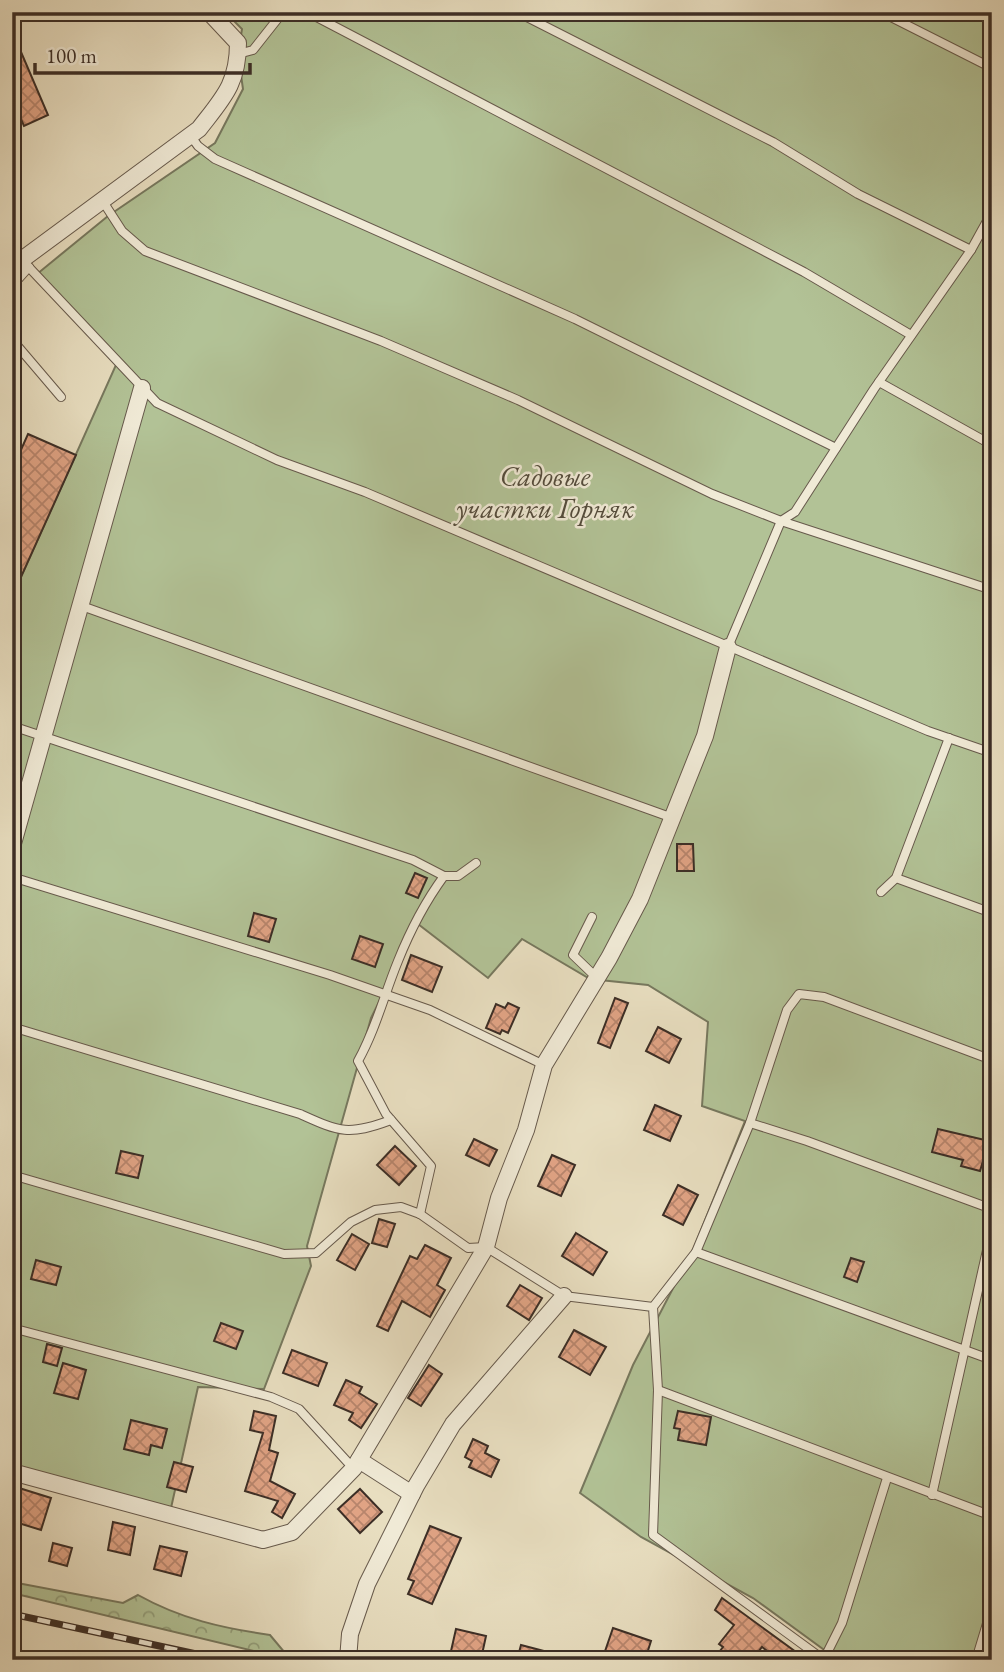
<svg xmlns="http://www.w3.org/2000/svg" width="1004" height="1672" font-family="'EB Garamond',serif">
<style>
.green{fill:#b2c296;stroke:#77785e;stroke-width:2}
.forest{fill:url(#forest-crowns);stroke:#77785e;stroke-width:2}
.building{fill:url(#building-cross-hatch);stroke:#3c2e26;stroke-width:2}
.lines{fill:none;stroke-linecap:round;stroke-linejoin:round}
.lane-casing{stroke:#675a4c;stroke-width:10}
.street-casing{stroke:#675a4c;stroke-width:18}
.lane{stroke:#f0ead6;stroke-width:8}
.street{stroke:#f0ead6;stroke-width:16}
.rail-casing{stroke:#3c2e26;stroke-width:7}
.rail{stroke:#f0ead6;stroke-width:4.5;stroke-dasharray:13;stroke-linecap:butt}
.labels{text-anchor:middle;dominant-baseline:central;stroke-width:5;stroke-linejoin:round;paint-order:stroke}
.park-label{font-size:28px;font-style:italic;fill:#544c3c;stroke:#f0ead6}
</style>
<defs>
<pattern id="forest-crowns" width="20" height="18" patternUnits="userSpaceOnUse" patternTransform="scale(1.75)"><rect width="20" height="18" fill="#b2c296"/><path d="M2 6a3 3 0 1 1 6 0M12 15a3 3 0 1 1 6 0" fill="none" stroke="#929e7a"/></pattern>
<pattern id="building-cross-hatch" width="8" height="8" patternUnits="userSpaceOnUse" patternTransform="scale(1.75)"><rect width="8" height="8" fill="#e0a384"/><path d="M0 0l8 8M0 8l8-8" fill="none" stroke="#b7856c"/></pattern>
</defs>
<rect width="100%" height="100%" fill="#e8dec0"/>
<filter id="stains"><feTurbulence type="fractalNoise" baseFrequency=".00286" numOctaves="4"/><feColorMatrix values="0 0 0 0 .2 0 0 0 0 .09 0 0 0 0 .02 0 0 0 .5 -.17"/></filter>
<radialGradient id="worn" r=".72"><stop offset=".6" stop-color="#630" stop-opacity="0"/><stop offset="1" stop-color="#630" stop-opacity=".3"/></radialGradient>
<polygon class="green" points="225,12 992,12 992,1660 838,1660 753,1598 641,1537 580,1493 633,1365 693,1250 745,1121 702,1106 708,1022 648,985 590,979 522,939 488,978 418,924 371,1018 307,1246 311,1266 264,1389 198,1387 171,1508 12,1467 12,597 116,365 37,274 108,216 215,143 243,89 238,54 242,29"/>
<path class="forest" d="M12 1582 123 1603 138 1595C181 1619 222 1628 270 1635L291 1660 12 1593Z"/>
<g class="building">
<polygon points="12,31 48,115 24,126 12,99"/>
<polygon points="28,434 76,455 21,577 12,573 12,470"/>
<polygon points="677,844 693,844 694,871 677,871"/>
<polygon points="415,873 427,878 418,898 406,893"/>
<polygon points="254,913 276,919 269,942 248,936"/>
<polygon points="360,936 383,944 375,967 352,959"/>
<polygon points="411,955 442,967 432,992 402,980"/>
<polygon points="615,998 628,1003 610,1048 598,1043"/>
<polygon points="508,1003 519,1008 508,1033 502,1030 500,1034 486,1028 496,1004 505,1008"/>
<polygon points="658,1027 681,1039 669,1063 646,1051"/>
<polygon points="655,1105 681,1116 670,1141 644,1130"/>
<polygon points="938,1129 989,1141 980,1171 961,1166 963,1160 932,1152"/>
<polygon points="474,1139 497,1150 489,1166 466,1155"/>
<polygon points="395,1146 416,1166 399,1185 377,1165"/>
<polygon points="121,1151 143,1156 138,1178 116,1173"/>
<polygon points="552,1155 575,1165 561,1196 538,1186"/>
<polygon points="678,1185 698,1195 683,1225 663,1215"/>
<polygon points="379,1219 395,1224 387,1247 372,1243"/>
<polygon points="576,1233 607,1252 593,1275 562,1256"/>
<polygon points="352,1234 369,1244 355,1270 337,1260"/>
<polygon points="425,1245 451,1258 437,1285 445,1290 430,1317 402,1301 388,1331 377,1326 410,1256 417,1259"/>
<polygon points="851,1258 864,1262 857,1282 844,1277"/>
<polygon points="36,1260 61,1267 56,1285 31,1279"/>
<polygon points="520,1285 542,1298 529,1320 507,1306"/>
<polygon points="221,1323 243,1331 236,1349 214,1341"/>
<polygon points="574,1330 606,1347 590,1375 559,1357"/>
<polygon points="47,1344 62,1348 57,1366 43,1362"/>
<polygon points="292,1350 327,1363 318,1386 283,1373"/>
<polygon points="63,1363 86,1370 78,1399 54,1393"/>
<polygon points="429,1365 442,1374 421,1406 408,1398"/>
<polygon points="346,1380 362,1387 359,1393 377,1404 361,1428 349,1420 353,1413 334,1405"/>
<polygon points="254,1411 276,1416 269,1450 278,1453 270,1481 295,1494 282,1518 272,1512 278,1501 245,1491 263,1433 250,1430"/>
<polygon points="678,1411 711,1417 706,1445 678,1440 680,1429 674,1428"/>
<polygon points="131,1420 167,1429 162,1448 151,1445 149,1455 124,1449"/>
<polygon points="473,1439 488,1446 485,1453 499,1460 491,1477 469,1467 472,1461 465,1457"/>
<polygon points="174,1462 193,1467 186,1492 167,1487"/>
<polygon points="19,1488 51,1498 41,1530 12,1521"/>
<polygon points="360,1489 382,1512 360,1533 338,1509"/>
<polygon points="113,1522 135,1527 130,1555 108,1550"/>
<polygon points="430,1526 461,1538 432,1604 408,1594 414,1581 408,1579"/>
<polygon points="53,1543 72,1548 67,1566 49,1561"/>
<polygon points="160,1546 187,1552 181,1576 154,1569"/>
<polygon points="722,1598 807,1660 779,1660 762,1647 752,1660 713,1660 723,1647 719,1644 734,1625 715,1610"/>
<polygon points="613,1628 651,1641 645,1660 602,1660"/>
<polygon points="456,1629 486,1636 481,1659 451,1651"/>
<polygon points="521,1645 563,1656 562,1660 517,1660"/>
</g>
<g class="lines">
<g class="lane-casing">
<g id="lane">
<polyline points="307,12 804,272 911,335"/>
<polyline points="517,12 773,142 858,194 971,250"/>
<polyline points="881,12 992,68"/>
<polyline points="238,54 253,50 283,12"/>
<polyline points="190,135 198,146 215,159 575,319 836,448"/>
<polyline points="102,200 122,231 145,251 381,341 518,400 712,494 781,521 992,590"/>
<polyline points="22,260 157,403 277,460 365,492 928,731 992,753"/>
<polyline points="12,286 29,267"/>
<polyline points="12,312 15,343 61,397"/>
<polyline points="879,382 992,445"/>
<polyline points="79,605 670,817"/>
<polyline points="728,647 781,521 795,512 874,389 971,250 992,212"/>
<path d="M12 726 413 860 444 876C425 902 410 931 398 961 384 995 376 1029 358 1061L386 1114 431 1166 420 1214"/>
<polyline points="444,876 458,876 476,863"/>
<polyline points="12,877 330,975 430,1010 544,1065"/>
<polyline points="896,878 992,913"/>
<polyline points="881,892 896,878 949,738"/>
<polyline points="592,917 573,955 597,978"/>
<path d="M12 1027 300 1114C340 1132 348 1136 391 1120"/>
<polyline points="750,1123 807,1141 992,1209"/>
<polyline points="12,1175 284,1254 316,1253 351,1222 375,1210 401,1207 420,1214 468,1248 486,1247 564,1296 653,1307 658,1390 653,1535 824,1660"/>
<polyline points="696,1252 992,1360"/>
<polyline points="653,1307 696,1252 750,1123 787,1010 799,994 824,997 992,1060"/>
<polyline points="12,1328 271,1397 299,1409 353,1468"/>
<polyline points="658,1390 992,1516"/>
<polyline points="932,1495 992,1228"/>
<polyline points="824,1659 842,1623 887,1478"/>
<polyline points="976,1660 992,1607"/>
</g>
</g>
<g class="street-casing">
<g id="street">
<path d="M12 267 199 129C223 98 238 84 238 43L209 12"/>
<polyline points="12,847 142,388"/>
<polyline points="359,1460 412,1494"/>
<polyline points="12,1472 263,1540 292,1532 354,1468 486,1247 499,1198 526,1130 544,1065 609,958 640,899 705,736 728,647"/>
<polyline points="348,1660 350,1634 367,1584 416,1486 453,1424 564,1296"/>
</g>
</g>
<use href="#lane" class="lane"/>
<use href="#street" class="street"/>
<g class="rail-casing">
<polyline id="rail" points="12,1614 224,1660"/>
</g>
<use href="#rail" class="rail"/>
</g>
<g class="labels">
<g class="park-label">
<text x="545" y="476">Садовые<tspan x="545" dy="32">участки Горняк</tspan></text>
</g>
</g>
<rect width="1004" height="1672" fill="none" stroke="#e8dec0" stroke-width="42"/>
<rect x="14" y="14" width="976" height="1644" fill="none" stroke="#3c2e26" stroke-width="3.5"/>
<rect x="21" y="21" width="962" height="1630" fill="none" stroke="#3c2e26" stroke-width="2"/>
<path d="M35 63v10h215v-10" fill="none" stroke="#3c2e26" stroke-width="3.5"/>
<text x="46" y="63" font-size="21" fill="#3c2e26" stroke="#f0ead6" stroke-width="5" paint-order="stroke">100 m</text>
<rect width="100%" height="100%" filter="url(#stains)"/>
<rect width="100%" height="100%" fill="url(#worn)"/>
</svg>
